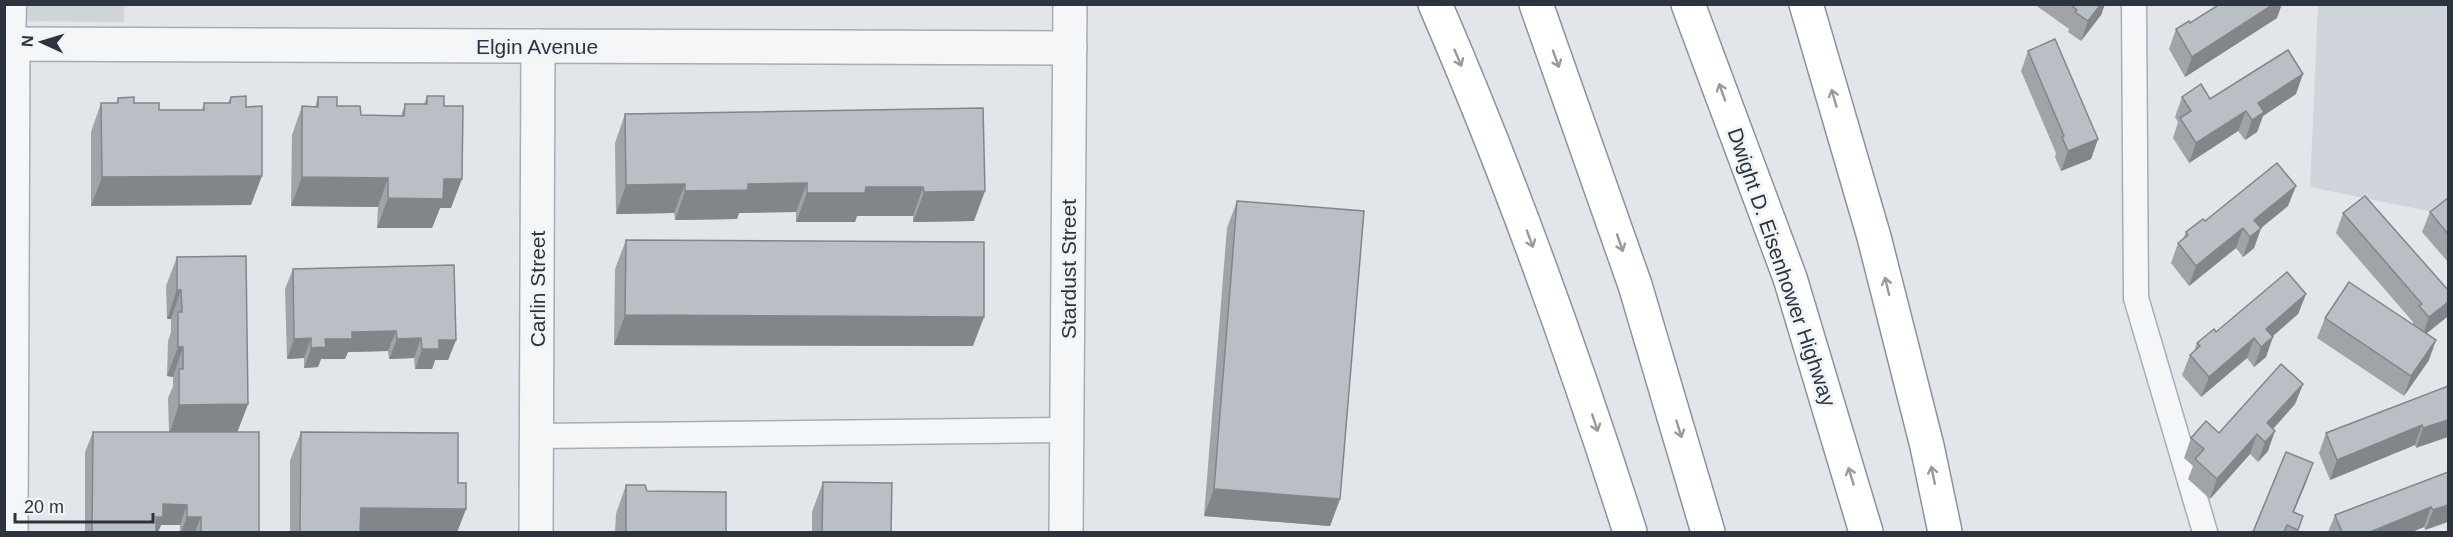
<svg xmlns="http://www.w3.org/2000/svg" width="2453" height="537" font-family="Arial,sans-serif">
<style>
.built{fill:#d0d4db}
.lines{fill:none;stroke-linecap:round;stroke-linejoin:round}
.lane-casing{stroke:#a8acb3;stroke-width:27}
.street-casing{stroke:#a8acb3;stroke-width:36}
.highway-casing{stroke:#8b939e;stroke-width:36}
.lane{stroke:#f4f6f8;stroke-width:24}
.street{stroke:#f4f6f8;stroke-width:33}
.highway{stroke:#fff;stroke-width:33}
.wall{fill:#a0a4a9}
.shaded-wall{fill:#82868a}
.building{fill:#babfc5;stroke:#82868a;stroke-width:1.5}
.oneway{stroke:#969a9f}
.labels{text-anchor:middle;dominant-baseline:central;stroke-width:6;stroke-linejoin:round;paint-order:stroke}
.street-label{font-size:21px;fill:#2c343f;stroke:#f1f4f7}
</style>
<rect width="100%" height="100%" fill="#e2e5e9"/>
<g class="built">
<polygon points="5,5 124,5 124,22 5,21"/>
<polygon points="2318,5 2448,5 2448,215 2310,187"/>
</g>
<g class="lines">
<g class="lane-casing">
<g id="lane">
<polyline points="2134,4 2136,298 2205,532"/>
<polyline points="13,44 14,4"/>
<polyline points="537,436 1067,430"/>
</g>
</g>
<g class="street-casing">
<g id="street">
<polyline points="4,44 1070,48"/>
<polyline points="11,532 13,44"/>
<polyline points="536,532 538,46"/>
<polyline points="1066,532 1070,4"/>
</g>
</g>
<g class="highway-casing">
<g id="highway">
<path d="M1435 4C1510 177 1573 353 1630 532"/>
<polyline points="1536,4 1635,285 1708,532"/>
<polyline points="1688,4 1790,278 1866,532"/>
<polyline points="1806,4 1874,237 1927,446 1945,532"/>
</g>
</g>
<use href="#lane" class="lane"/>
<use href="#street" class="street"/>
<use href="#highway" class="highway"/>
</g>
<g class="wall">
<polygon points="2034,4 2105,4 2101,15 2081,41 2068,32 2069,29"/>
<polygon points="2277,18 2185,77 2169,49 2176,29 2190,23"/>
<polygon points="2028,51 2098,139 2091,159 2061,171 2055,157 2056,153 2021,71"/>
<polygon points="2296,94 2263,116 2257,132 2245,140 2238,131 2189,163 2173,138 2178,122 2175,117 2182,97 2210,99"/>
<polygon points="427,96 444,106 451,208 440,208 432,228 377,228 378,207 291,206 292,135 302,106 315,107 318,97 337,106 361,115 401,116 405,104 424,104"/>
<polygon points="231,97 251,205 91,206 91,132 101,103 116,103 118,98 134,103 159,110 202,110 204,103 228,103"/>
<polygon points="983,108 974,221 913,222 913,216 857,216 855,222 796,222 796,212 739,213 737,219 675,220 674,213 616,214 615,143 625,114"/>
<polygon points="2448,198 2448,262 2422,232 2430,212"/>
<polygon points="1237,201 1340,499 1330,526 1204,516 1227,228"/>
<polygon points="2288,206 2261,228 2254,248 2243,257 2236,248 2189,286 2171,263 2178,243 2183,239 2186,232 2205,221"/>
<polygon points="2343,213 2447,317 2427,333 2429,360 2404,396 2317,338 2325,318 2413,324 2413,322 2336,233"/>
<polygon points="626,240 973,346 614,345 615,269"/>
<polygon points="177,257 248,404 237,432 259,532 180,532 180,525 161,525 158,532 85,532 85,452 93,432 169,432 168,398 173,386 173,377 167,376 168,341 171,332 171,319 167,319 166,286"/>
<polygon points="293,269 456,340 448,360 435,360 432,369 415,369 414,358 389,359 388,351 348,352 345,359 321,359 318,367 304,368 304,358 287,359 285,289"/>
<polygon points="2306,294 2298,314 2272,337 2266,357 2254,367 2247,358 2201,397 2182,375 2190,355 2194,351 2197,343 2216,332"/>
<polygon points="2303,384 2295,404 2273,429 2268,451 2258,462 2250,454 2210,499 2188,479 2193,466 2184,458 2191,438 2219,433"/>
<polygon points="2448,386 2416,448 2415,445 2330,480 2319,453 2326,433"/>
<polygon points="301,432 458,483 466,509 457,532 290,532 290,461"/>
<polygon points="2313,463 2294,512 2303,516 2297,532 2253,532"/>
<polygon points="2448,472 2425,530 2424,527 2412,532 2328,532 2335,515"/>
<polygon points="823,482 891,532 812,532 812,512"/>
<polygon points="626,485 647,491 726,532 615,532 616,514"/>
</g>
<g class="shaded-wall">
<polygon points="2101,4 2105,4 2101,15 2081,41 2088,21"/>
<polygon points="2274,4 2282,4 2277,18 2185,77 2192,57"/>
<polygon points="2303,74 2296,94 2263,116 2257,132 2245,140 2258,103"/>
<polygon points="2246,111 2238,131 2189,163 2196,143"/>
<polygon points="2098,139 2091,159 2061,171 2068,151"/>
<polygon points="262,176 251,205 91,206 102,177"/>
<polygon points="302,177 388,178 378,207 291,206"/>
<polygon points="444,179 462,179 451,208 440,208 432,228 377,228 388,198"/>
<polygon points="807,183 796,212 739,213 737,219 675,220 685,191 748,184"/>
<polygon points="685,184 674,213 616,214 626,185"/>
<polygon points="2296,186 2288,206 2261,228 2254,248 2243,257 2250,237 2254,220"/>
<polygon points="866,187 923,187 913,216 857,216 855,222 796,222 807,193"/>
<polygon points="985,191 974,221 913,222 924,192"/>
<polygon points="2243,228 2236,248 2189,286 2196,266"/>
<polygon points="177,290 181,290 171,319 167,319"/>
<polygon points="2306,294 2298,314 2261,346 2266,329"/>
<polygon points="2448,302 2448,313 2447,317 2422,337 2429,317"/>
<polygon points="625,315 984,317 973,346 614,345"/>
<polygon points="396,331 388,351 348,352 345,359 321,359 318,367 304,368 311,348 325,339 352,332"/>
<polygon points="2273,337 2266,357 2254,367 2261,347"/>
<polygon points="311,338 304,358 287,359 294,339"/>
<polygon points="421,338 414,358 389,359 397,339"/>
<polygon points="2254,338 2247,358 2201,397 2209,377"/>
<polygon points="439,340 456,340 448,360 435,360 432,369 415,369 422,349"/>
<polygon points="2436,340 2429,360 2404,396 2411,376"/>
<polygon points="178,347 183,347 173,377 167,376"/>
<polygon points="2303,384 2295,404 2263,440 2267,423"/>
<polygon points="248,404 237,433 169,434 179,405"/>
<polygon points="2448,420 2448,437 2416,448 2423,428"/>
<polygon points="2422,425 2415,445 2330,480 2337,460"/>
<polygon points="2275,431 2268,451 2258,462 2265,442"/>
<polygon points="2257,434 2250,454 2210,499 2217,479"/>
<polygon points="2313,463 2306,483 2288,526 2293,512"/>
<polygon points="1214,489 1340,499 1330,526 1204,516"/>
<polygon points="163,504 187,505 180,525 161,525 158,532 150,532 156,517"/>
<polygon points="2448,505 2448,522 2425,530 2433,510"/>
<polygon points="2431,507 2424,527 2412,532 2370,532"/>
<polygon points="361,508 466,509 457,532 352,532"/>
<polygon points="187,517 201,517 195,532 181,532"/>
</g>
<g class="building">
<polygon points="2070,4 2101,4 2088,21 2075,12 2077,10"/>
<polygon points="2220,4 2274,4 2192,57 2176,29 2189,21 2190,23"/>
<polygon points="2055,39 2098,139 2068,151 2062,137 2064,136 2028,51"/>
<polygon points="2288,50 2303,74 2258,103 2264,112 2252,120 2246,111 2196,143 2180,118 2191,111 2182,97 2201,84 2210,99"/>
<polygon points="246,96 246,107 262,106 262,176 102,177 101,103 118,103 118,98 134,97 134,103 159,103 159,110 204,110 204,103 230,103 231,97"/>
<polygon points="427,96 444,96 444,106 463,106 462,179 444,179 443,199 388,198 388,178 302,177 302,106 318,107 318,97 337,97 337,106 360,106 361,115 404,116 405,104 427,104"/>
<polygon points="983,108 985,191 924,192 923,187 866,187 865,193 807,193 807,183 748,184 748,190 685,191 685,184 626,185 625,114"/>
<polygon points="2277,163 2296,186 2254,220 2261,228 2250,237 2243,228 2196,266 2178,243 2188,235 2186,232 2203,219 2205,221"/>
<polygon points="2365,196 2448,290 2448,302 2429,317 2419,306 2422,304 2343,213"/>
<polygon points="2448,198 2448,234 2430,212"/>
<polygon points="1237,201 1364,211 1340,499 1214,489"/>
<polygon points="626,240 984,242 984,317 625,315"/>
<polygon points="246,256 248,404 179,405 179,369 183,369 183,347 178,347 178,312 182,312 181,290 177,290 177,257"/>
<polygon points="454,265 456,340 439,340 439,349 422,349 421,338 397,339 396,331 352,332 352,339 325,339 326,347 311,348 311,338 294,339 293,269"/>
<polygon points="2287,272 2306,294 2266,329 2273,337 2261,347 2254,338 2209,377 2190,355 2200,346 2197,343 2214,329 2216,332"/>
<polygon points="2349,282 2436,340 2411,376 2325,318"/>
<polygon points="2281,364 2303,384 2267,423 2275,431 2265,442 2257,434 2217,479 2195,459 2204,449 2191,438 2206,421 2219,433"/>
<polygon points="2448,386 2448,420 2423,428 2422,425 2337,460 2326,433"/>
<polygon points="93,432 259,432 259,532 201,532 201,517 187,517 187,505 163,504 163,517 156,517 156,532 92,532"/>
<polygon points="301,432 458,433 458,483 466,483 466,509 361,508 360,532 300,532"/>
<polygon points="2286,452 2313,463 2293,512 2303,516 2298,530 2287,525 2284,532 2253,532"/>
<polygon points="2448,472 2448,505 2433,510 2431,507 2370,532 2342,532 2335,515"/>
<polygon points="823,482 892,483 891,532 822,532"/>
<polygon points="626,485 645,485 647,491 726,492 726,532 626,532"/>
</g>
<defs><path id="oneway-shaft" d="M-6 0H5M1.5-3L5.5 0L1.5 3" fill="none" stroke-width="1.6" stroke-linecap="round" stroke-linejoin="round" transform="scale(1.5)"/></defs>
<g class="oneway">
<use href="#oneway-shaft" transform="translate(1458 58) rotate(67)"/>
<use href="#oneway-shaft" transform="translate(1556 59) rotate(70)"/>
<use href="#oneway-shaft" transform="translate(1722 92) rotate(-110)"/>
<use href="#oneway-shaft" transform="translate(1834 98) rotate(-106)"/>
<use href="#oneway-shaft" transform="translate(1530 239) rotate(70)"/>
<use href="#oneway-shaft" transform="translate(1620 243) rotate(71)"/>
<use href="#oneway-shaft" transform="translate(1887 286) rotate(-104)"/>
<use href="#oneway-shaft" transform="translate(1595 423) rotate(72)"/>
<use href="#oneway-shaft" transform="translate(1679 429) rotate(73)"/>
<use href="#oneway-shaft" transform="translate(1933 475) rotate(-102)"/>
<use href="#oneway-shaft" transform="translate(1851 476) rotate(-107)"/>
</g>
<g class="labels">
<g class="street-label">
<text x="537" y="46">Elgin Avenue</text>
<text transform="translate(1782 267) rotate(71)">Dwight D. Eisenhower Highway</text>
<text transform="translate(1068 269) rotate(-90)">Stardust Street</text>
<text transform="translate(537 289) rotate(-90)">Carlin Street</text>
</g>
</g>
<rect width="2453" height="537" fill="none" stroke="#2c343f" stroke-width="12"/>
<g transform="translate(42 42) rotate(274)" stroke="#f1f4f7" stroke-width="4.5" paint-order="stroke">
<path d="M0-4.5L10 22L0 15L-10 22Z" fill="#2c343f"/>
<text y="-9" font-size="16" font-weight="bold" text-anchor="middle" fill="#2c343f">N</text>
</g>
<path d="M15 513v9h138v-9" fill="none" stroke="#2c343f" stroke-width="3"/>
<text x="24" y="513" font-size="18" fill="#2c343f" stroke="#f1f4f7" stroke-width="4.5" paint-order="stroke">20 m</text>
</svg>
